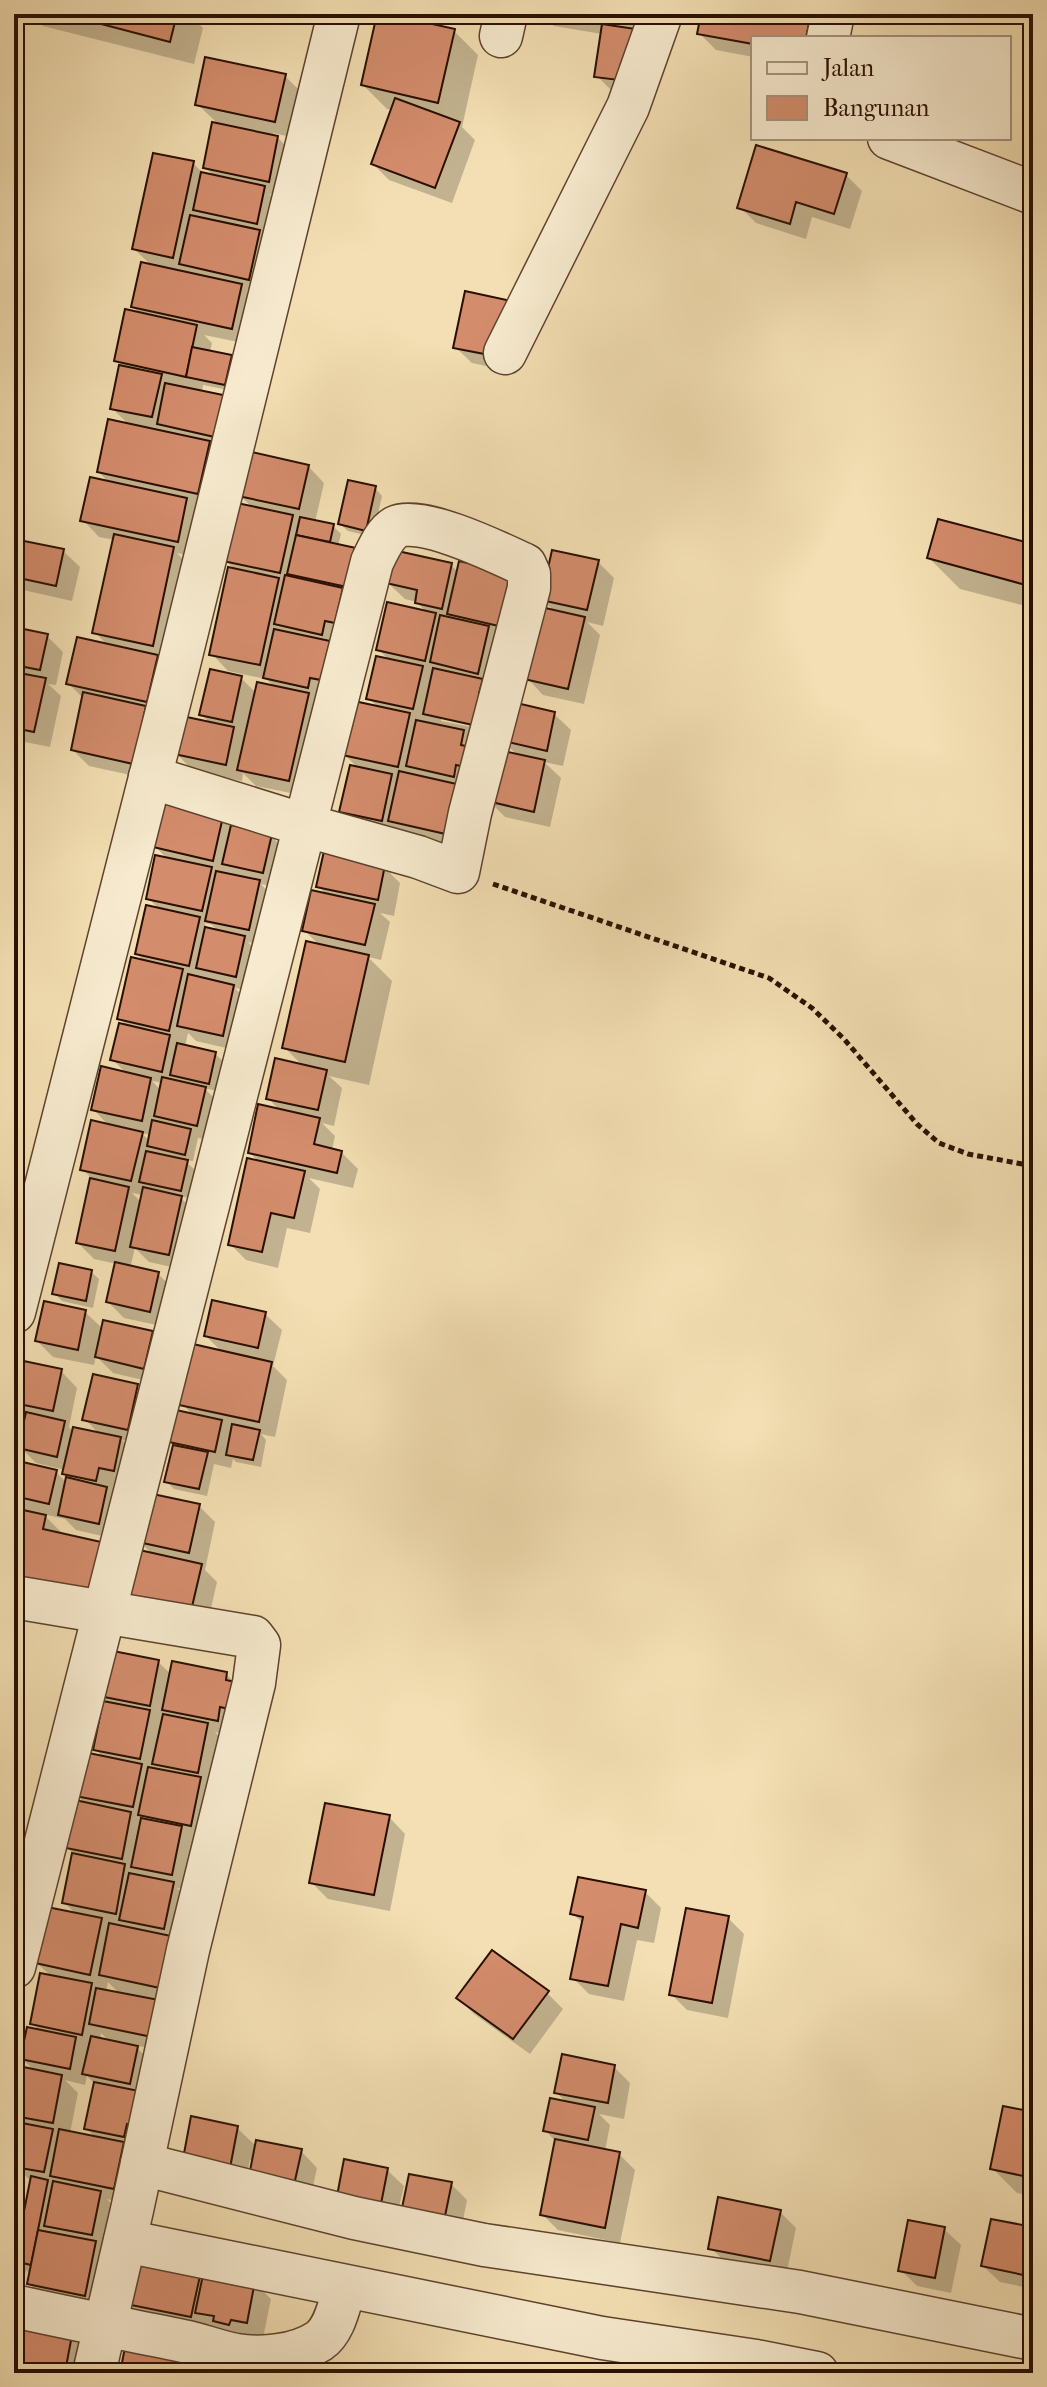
<svg xmlns="http://www.w3.org/2000/svg" width="1047" height="2387" font-family="'IM FELL French Canon',serif">
<style>
.shadow{fill:#0003;fill-rule:evenodd}
.building{fill:#d38c6c;stroke:#2a0f00;stroke-width:2}
.lines{fill:none;stroke-linecap:round;stroke-linejoin:round}
.minor-casing{stroke:#5c432d;stroke-width:45}
.path{stroke:#2a0f00;stroke-width:5;stroke-dasharray:6 4;stroke-linecap:butt}
.minor{stroke:#f7eace;stroke-width:42}
</style>
<rect width="100%" height="100%" fill="#f3dfb3"/>
<filter id="stains"><feTurbulence type="fractalNoise" baseFrequency=".0025" numOctaves="4"/><feColorMatrix values="0 0 0 0 .2 0 0 0 0 .09 0 0 0 0 .02 0 0 0 .5 -.17"/></filter>
<radialGradient id="worn" r=".72"><stop offset=".6" stop-color="#630" stop-opacity="0"/><stop offset="1" stop-color="#630" stop-opacity=".3"/></radialGradient>
<g class="shadow">
<polygon points="31,14 189,14 203,28 194,64 43,26"/>
<polygon points="275,14 332,14 329,27"/>
<polygon points="424,14 507,14 505,27"/>
<polygon points="542,14 659,14 613,92 597,76 602,34 554,26"/>
<polygon points="703,14 813,14 825,38 753,38 753,57 716,50 700,34"/>
<polygon points="454,31 478,55 462,127 475,140 452,203 389,180 373,164 393,110 387,109 363,85"/>
<polygon points="285,76 301,92 291,137 273,133 294,154 285,197 269,194 280,205 265,295 246,291 258,302 248,344 204,335 212,343 210,352 231,357 238,365 233,391 203,385 202,393 227,398 194,557 177,553 197,573 149,779 89,766 73,750 84,699 68,683 108,646 95,632 115,540 99,537 83,520 110,484 99,472 130,426 112,408 121,365 116,360 141,315 133,307 152,266 134,249 193,163 205,175 215,177 205,167 215,121 197,104"/>
<polygon points="846,175 862,191 850,229 812,217 806,239 756,223 740,207"/>
<polygon points="526,319 515,372 472,363 455,347"/>
<polygon points="308,466 324,483 315,522 333,526 341,534 338,546 355,550 324,703 313,701 324,712 305,796 256,786 243,773 242,781 192,770 176,753 211,724 202,715 241,678 256,693 276,688 266,679 228,671 212,654 236,571 226,561 253,508 240,496"/>
<polygon points="375,488 382,496 373,537 348,531 340,524"/>
<polygon points="14,541 63,551 80,567 72,601 14,588"/>
<polygon points="1033,547 1033,608 960,589 929,558"/>
<polygon points="598,562 614,578 603,626 587,622 600,635 584,704 543,695 527,678 556,613 543,600"/>
<path d="M451 565 458 572 514 576 489 740 467 736 480 748 466 850 358 828 342 811 359 769 344 754 379 708 368 698 390 661 378 649 428 614 417 602 405 599 388 583ZM441 716 483 726 482 729 441 721Z"/>
<polygon points="14,629 47,636 63,652 56,685 48,684 61,696 50,747 20,741 14,735"/>
<polygon points="554,714 571,730 563,766 544,762 561,778 550,827 505,817 489,801 518,756 501,739"/>
<path d="M223 814 238 829 271 836 287 852 279 888 261 884 275 899 265 946 248 942 260 955 252 992 235 988 249 1003 239 1051 196 1041 188 1033 185 1047 215 1054 223 1061 217 1091 204 1088 221 1105 213 1141 198 1138 193 1161 184 1160 195 1170 189 1198 179 1196 197 1214 185 1270 149 1262 135 1248 130 1268 158 1274 175 1290 166 1327 124 1318 108 1302 117 1264 94 1259 78 1243 92 1179 83 1169 110 1127 93 1109 127 1074 112 1059 129 1028 119 1018 146 963 137 954 160 910 148 898 168 860 155 846ZM204 923 212 925 220 933 211 931ZM152 1081 163 1083 161 1090ZM141 1133 151 1135 150 1141ZM132 1193 144 1195 142 1203Z"/>
<polygon points="384,867 400,883 394,916 380,913 390,922 381,960 368,957 392,981 369,1085 329,1076 342,1088 334,1126 322,1123 335,1136 332,1150 341,1152 358,1169 353,1188 309,1178 320,1189 310,1233 287,1228 278,1268 246,1260 230,1244 260,1163 250,1153 281,1112 268,1098 304,1067 284,1047 320,946 304,930 328,896 318,886"/>
<polygon points="91,1272 99,1279 93,1308 62,1301 54,1293"/>
<polygon points="85,1312 103,1329 152,1333 168,1349 160,1384 113,1373 96,1356 94,1365 53,1357 37,1341"/>
<polygon points="265,1314 282,1330 273,1366 287,1380 275,1437 261,1434 266,1440 261,1467 236,1462 233,1459 231,1468 214,1464 207,1496 174,1489 167,1482 175,1445 171,1442 193,1415 182,1404 224,1354 206,1336"/>
<polygon points="61,1371 77,1388 69,1427 73,1432 100,1435 85,1419 137,1386 153,1402 144,1445 122,1440 137,1455 130,1486 114,1483 112,1495 122,1505 115,1539 76,1530 65,1519 43,1514 65,1536 153,1555 140,1542 199,1506 215,1522 205,1570 217,1582 207,1626 14,1580 14,1510 20,1511 14,1505 14,1462 56,1472 67,1483 68,1477 64,1473 65,1470 36,1463 20,1447 27,1416 14,1403 14,1393"/>
<path d="M158 1662 171 1674H226L242 1690 233 1736 215 1732 224 1741 188 1890 177 1888 189 1900 176 2003 155 1998 174 2018 168 2052 134 2045 153 2064 130 2204 107 2199 116 2209 108 2250 101 2249 112 2259 101 2311 46 2300 29 2284 31 2275 26 2270 22 2292 14 2290V2229L21 2235 32 2182 15 2166 22 2129 14 2125V2067L36 2072 22 2059 41 2032 32 2023 52 1977 37 1963 78 1916 64 1902 74 1854 68 1848 86 1805 77 1795 104 1758 95 1749 110 1704 101 1695ZM108 1982 121 1995 106 1992ZM101 2033 110 2042 100 2040ZM87 2076 96 2085 87 2129 96 2138 70 2133 78 2093 65 2080 85 2085Z"/>
<polygon points="389,1817 405,1834 390,1911 328,1899 311,1882"/>
<polygon points="645,1892 661,1908 654,1943 637,1940 624,2001 589,1994 573,1978 584,1924 572,1913"/>
<polygon points="728,1918 744,1934 728,2018 687,2010 671,1994"/>
<polygon points="547,1993 563,2009 530,2054 474,2014 458,1998"/>
<polygon points="614,2067 630,2083 624,2119 599,2114 610,2125 605,2151 619,2154 635,2170 620,2243 558,2230 542,2214 556,2142 545,2130 568,2104 556,2092"/>
<polygon points="1033,2114 1033,2196 1017,2193 993,2169"/>
<polygon points="237,2128 257,2147 301,2151 317,2168 310,2200 254,2161 250,2160 245,2183 202,2174"/>
<polygon points="387,2170 404,2186 396,2219 339,2195"/>
<polygon points="451,2184 467,2200 461,2231 420,2223"/>
<polygon points="780,2212 796,2228 786,2276 727,2264 711,2248"/>
<polygon points="944,2229 961,2245 951,2293 917,2286 901,2270"/>
<polygon points="1033,2229 1033,2289 1000,2282 983,2266"/>
<polygon points="139,2251 254,2282 271,2299 263,2338 247,2335 245,2340 231,2337 225,2330 214,2328 209,2324 207,2332 144,2320 128,2303"/>
<polygon points="14,2320 72,2331 88,2348 83,2373 14,2373"/>
<polygon points="178,2350 194,2366 194,2369 215,2373 122,2373"/>
</g>
<g class="building">
<polygon points="63,14 177,14 170,42"/>
<polygon points="377,14 387,14 455,29 438,103 361,85"/>
<polygon points="559,14 593,14 592,19"/>
<polygon points="598,14 640,14 638,24 598,17"/>
<polygon points="701,14 811,14 806,38 753,38 753,44 697,34"/>
<polygon points="602,24 642,30 635,82 594,77"/>
<polygon points="205,57 286,74 275,122 195,105"/>
<polygon points="395,98 460,122 435,188 371,164"/>
<polygon points="212,122 278,136 269,182 203,168"/>
<polygon points="756,145 847,173 834,214 796,202 790,224 737,208"/>
<polygon points="153,153 194,161 173,258 132,249"/>
<polygon points="201,172 265,186 257,224 193,210"/>
<polygon points="190,215 260,230 249,280 179,264"/>
<polygon points="141,262 242,284 232,329 131,307"/>
<polygon points="465,291 511,301 500,357 453,348"/>
<polygon points="125,309 197,325 186,377 114,361"/>
<polygon points="192,347 232,355 225,385 186,377"/>
<polygon points="119,365 162,374 152,417 110,409"/>
<polygon points="165,383 228,396 219,438 157,424"/>
<polygon points="108,419 210,441 198,494 97,472"/>
<polygon points="247,451 309,465 299,509 238,496"/>
<polygon points="90,477 187,498 178,542 80,521"/>
<polygon points="348,480 376,486 366,531 338,524"/>
<polygon points="237,503 293,515 280,573 223,561"/>
<polygon points="300,517 334,524 330,542 296,535"/>
<polygon points="938,519 1033,544 1033,587 927,558"/>
<polygon points="114,534 174,547 153,646 92,633"/>
<polygon points="296,535 356,548 347,587 287,574"/>
<polygon points="14,539 64,549 56,586 14,577"/>
<polygon points="393,550 452,563 442,609 415,603 417,590 386,583"/>
<polygon points="552,550 599,560 587,610 541,600"/>
<polygon points="459,561 515,574 503,627 447,614"/>
<polygon points="228,567 279,578 260,665 209,655"/>
<polygon points="285,575 343,588 335,623 325,621 322,635 274,624"/>
<polygon points="387,602 436,613 425,661 376,650"/>
<polygon points="541,607 585,617 568,689 524,679"/>
<polygon points="440,615 489,626 478,674 430,662"/>
<polygon points="14,627 48,634 40,670 14,665"/>
<polygon points="274,629 330,641 321,680 310,678 308,688 263,678"/>
<polygon points="77,637 158,655 147,702 66,684"/>
<polygon points="376,656 423,666 413,709 366,699"/>
<polygon points="433,668 483,679 479,693 486,695 473,725 423,714"/>
<polygon points="210,669 242,676 232,722 199,715"/>
<polygon points="14,672 46,678 34,732 14,728"/>
<polygon points="257,682 309,693 289,781 237,770"/>
<polygon points="83,692 146,706 133,764 71,750"/>
<polygon points="354,701 410,713 398,767 342,755"/>
<polygon points="508,701 555,712 547,751 499,740"/>
<polygon points="182,716 234,727 226,765 174,754"/>
<polygon points="416,720 464,730 461,745 470,747 465,767 456,765 454,777 406,766"/>
<polygon points="499,750 545,760 534,812 487,801"/>
<polygon points="350,765 392,774 382,821 339,812"/>
<polygon points="399,771 461,785 450,835 388,821"/>
<polygon points="163,798 224,812 213,861 153,847"/>
<polygon points="231,825 272,834 263,873 222,864"/>
<polygon points="324,851 385,865 378,900 316,887"/>
<polygon points="155,855 212,867 202,911 146,899"/>
<polygon points="216,871 260,880 249,930 205,921"/>
<polygon points="311,890 375,904 365,945 302,931"/>
<polygon points="146,905 200,917 189,966 135,954"/>
<polygon points="205,927 245,936 236,977 196,968"/>
<polygon points="306,941 369,955 345,1062 282,1048"/>
<polygon points="131,957 183,969 169,1031 117,1019"/>
<polygon points="188,974 234,985 223,1036 177,1026"/>
<polygon points="119,1023 170,1035 162,1072 110,1060"/>
<polygon points="177,1043 216,1052 209,1084 170,1075"/>
<polygon points="275,1058 327,1070 318,1110 266,1099"/>
<polygon points="101,1066 151,1078 142,1121 91,1110"/>
<polygon points="162,1077 206,1087 197,1126 154,1116"/>
<polygon points="258,1104 320,1118 314,1144 342,1151 337,1173 248,1153"/>
<polygon points="91,1120 143,1132 131,1181 80,1170"/>
<polygon points="152,1120 191,1129 185,1155 147,1146"/>
<polygon points="146,1151 188,1160 181,1191 139,1182"/>
<polygon points="247,1158 305,1171 294,1218 271,1213 262,1252 228,1245"/>
<polygon points="90,1178 129,1187 115,1251 76,1243"/>
<polygon points="143,1187 182,1196 169,1255 130,1247"/>
<polygon points="115,1262 159,1272 150,1312 106,1302"/>
<polygon points="59,1263 92,1270 86,1301 52,1294"/>
<polygon points="212,1300 266,1312 258,1348 204,1336"/>
<polygon points="44,1301 86,1310 78,1350 35,1341"/>
<polygon points="103,1320 153,1331 144,1369 95,1357"/>
<polygon points="193,1344 272,1362 259,1422 179,1405"/>
<polygon points="19,1360 62,1369 53,1411 14,1403 14,1384"/>
<polygon points="93,1374 138,1384 128,1430 82,1420"/>
<polygon points="176,1410 222,1420 215,1452 169,1442"/>
<polygon points="26,1412 65,1421 57,1457 18,1448"/>
<polygon points="232,1424 260,1430 253,1460 226,1455"/>
<polygon points="73,1427 121,1437 114,1471 99,1468 96,1481 62,1474"/>
<polygon points="173,1445 208,1452 199,1489 164,1482"/>
<polygon points="14,1460 57,1470 49,1504 14,1496"/>
<polygon points="66,1477 107,1487 99,1524 58,1515"/>
<polygon points="148,1493 200,1504 189,1553 138,1542"/>
<polygon points="14,1508 46,1515 43,1529 110,1544 97,1598 14,1579 16,1549 14,1548"/>
<polygon points="135,1549 202,1564 191,1611 125,1597"/>
<polygon points="108,1650 159,1660 150,1706 99,1696"/>
<polygon points="172,1661 227,1672 226,1680 235,1682 229,1709 220,1707 218,1721 162,1710"/>
<polygon points="103,1701 150,1710 140,1759 93,1750"/>
<polygon points="163,1714 208,1723 198,1773 152,1764"/>
<polygon points="84,1752 142,1764 133,1807 75,1796"/>
<polygon points="148,1767 201,1777 191,1826 138,1815"/>
<polygon points="75,1800 131,1812 122,1859 66,1848"/>
<polygon points="325,1803 390,1815 374,1895 309,1883"/>
<polygon points="141,1818 182,1826 172,1875 131,1867"/>
<polygon points="72,1853 125,1864 116,1914 62,1903"/>
<polygon points="129,1873 174,1882 164,1929 119,1920"/>
<polygon points="578,1877 646,1890 638,1928 621,1924 608,1986 570,1979 583,1917 570,1914"/>
<polygon points="47,1907 102,1918 90,1975 35,1963"/>
<polygon points="686,1908 729,1916 712,2003 669,1995"/>
<polygon points="109,1923 171,1936 160,1988 99,1975"/>
<polygon points="492,1950 549,1991 513,2039 456,1998"/>
<polygon points="40,1973 92,1983 82,2035 30,2024"/>
<polygon points="96,1988 159,2000 152,2037 89,2024"/>
<polygon points="27,2027 76,2037 70,2069 20,2059"/>
<polygon points="91,2036 138,2046 130,2084 82,2074"/>
<polygon points="562,2054 615,2065 608,2103 554,2093"/>
<polygon points="14,2065 62,2075 53,2123 14,2116"/>
<polygon points="94,2082 139,2091 132,2125 127,2124 124,2137 84,2129"/>
<polygon points="550,2098 595,2107 588,2140 543,2131"/>
<polygon points="1003,2106 1033,2112 1033,2178 990,2169"/>
<polygon points="191,2116 238,2126 230,2168 183,2159"/>
<polygon points="22,2123 53,2129 44,2172 14,2167"/>
<polygon points="59,2129 124,2142 114,2189 50,2176"/>
<polygon points="555,2139 620,2152 605,2228 540,2215"/>
<polygon points="256,2140 302,2149 294,2185 249,2176"/>
<polygon points="344,2159 388,2168 381,2204 337,2196"/>
<polygon points="409,2174 452,2182 445,2216 402,2208"/>
<polygon points="31,2176 48,2180 31,2265 14,2261"/>
<polygon points="53,2181 101,2191 92,2235 44,2226"/>
<polygon points="718,2197 781,2210 770,2261 708,2249"/>
<polygon points="991,2219 1033,2227 1033,2277 981,2266"/>
<polygon points="908,2220 945,2227 935,2278 898,2271"/>
<polygon points="38,2230 96,2241 85,2296 27,2284"/>
<polygon points="137,2249 203,2262 191,2317 126,2304"/>
<polygon points="204,2270 255,2281 247,2323 231,2320 229,2325 213,2321 214,2316 195,2313"/>
<polygon points="14,2318 73,2330 65,2372 14,2362"/>
<polygon points="127,2337 179,2348 174,2373 120,2373"/>
<polygon points="180,2364 225,2373 178,2373"/>
</g>
<g class="lines">
<g class="minor-casing">
<g id="minor">
<polyline points="501,36 506,14"/>
<polyline points="828,38 833,14"/>
<polyline points="889,138 1033,193"/>
<polyline points="505,353 628,107 661,14"/>
<polyline points="14,1312 179,664 339,14"/>
<polyline points="14,1597 253,1637 259,1645 254,1683 188,1950 132,2210 94,2373"/>
<path d="M14 1967C135 1499 250 1030 372 562 378 550 384 534 396 527 421 515 499 553 525 565L529 574V588L470 813 458 872 418 857 304 825 150 777"/>
<polyline points="142,2164 354,2218 484,2245 800,2292 1033,2339"/>
<polyline points="125,2241 602,2338 756,2361 817,2373"/>
<path d="M14 2306C72 2319 130 2330 188 2342 204 2346 220 2352 236 2355 262 2359 296 2356 319 2341 335 2330 339 2305 345 2287"/>
</g>
</g>
<polyline class="path" points="493,884 769,978 812,1008 844,1039 917,1124 939,1143 968,1154 1033,1166"/>
<use href="#minor" class="minor"/>
</g>
<rect width="1047" height="2387" fill="none" stroke="#f3dfb3" stroke-width="48"/>
<rect x="16" y="16" width="1015" height="2355" fill="none" stroke="#2a0f00" stroke-width="4"/>
<rect x="24" y="24" width="999" height="2339" fill="none" stroke="#2a0f00" stroke-width="2"/>
<rect x="751" y="36" width="260" height="104" fill="#f7eace" stroke="#a5927c" stroke-width="2"/>
<rect x="767" y="62" width="40" height="12" fill="#f7eace" stroke="#a5927c" stroke-width="2"/>
<text x="823" y="76" font-size="24" fill="#2a0f00">Jalan</text>
<rect x="767" y="96" width="40" height="24" fill="#d38c6c" stroke="#a5927c" stroke-width="2"/>
<text x="823" y="116" font-size="24" fill="#2a0f00">Bangunan</text>
<rect width="100%" height="100%" filter="url(#stains)"/>
<rect width="100%" height="100%" fill="url(#worn)"/>
</svg>
